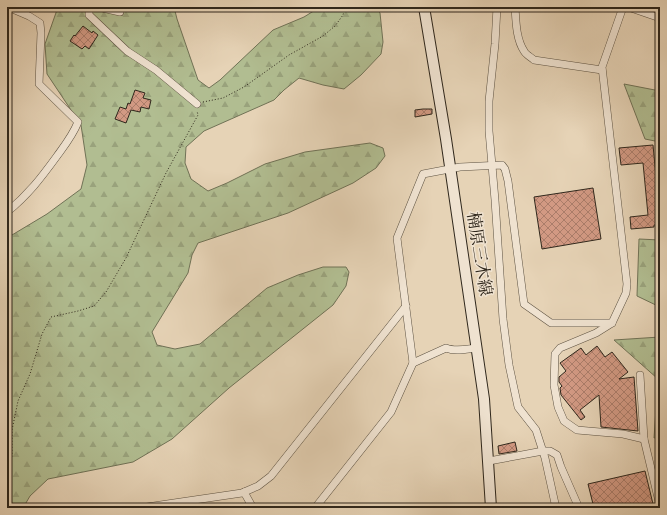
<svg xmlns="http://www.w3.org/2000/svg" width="667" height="515" font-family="'IM FELL DW Pica','Noto Serif JP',serif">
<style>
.forest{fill:url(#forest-firs);stroke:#707256}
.building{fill:url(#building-cross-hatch);stroke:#2f271c}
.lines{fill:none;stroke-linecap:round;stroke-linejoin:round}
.minor-casing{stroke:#5d5242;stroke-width:8}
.secondary-casing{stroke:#2f271c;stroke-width:12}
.path{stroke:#2f271c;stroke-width:1;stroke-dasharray:1 2;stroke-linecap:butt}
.minor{stroke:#efe2d0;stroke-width:7}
.secondary{stroke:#efe2d0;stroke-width:10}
.labels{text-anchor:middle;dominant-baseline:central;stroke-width:3;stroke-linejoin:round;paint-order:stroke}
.street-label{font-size:17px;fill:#2f271c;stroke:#efe2d0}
</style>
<defs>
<pattern id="forest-firs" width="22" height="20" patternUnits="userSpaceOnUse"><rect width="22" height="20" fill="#b1bd91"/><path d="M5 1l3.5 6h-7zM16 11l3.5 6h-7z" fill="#99a27c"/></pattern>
<pattern id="building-cross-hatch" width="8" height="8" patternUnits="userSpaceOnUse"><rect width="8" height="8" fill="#d29983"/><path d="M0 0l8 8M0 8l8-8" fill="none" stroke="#ab7d6a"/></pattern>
</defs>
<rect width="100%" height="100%" fill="#e6d3b6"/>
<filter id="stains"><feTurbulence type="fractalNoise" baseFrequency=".005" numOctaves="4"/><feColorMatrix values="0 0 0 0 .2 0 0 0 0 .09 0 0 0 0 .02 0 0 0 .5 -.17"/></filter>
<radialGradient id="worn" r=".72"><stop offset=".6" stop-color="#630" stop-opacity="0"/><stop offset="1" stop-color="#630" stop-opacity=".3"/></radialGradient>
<g class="forest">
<polygon points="58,7 174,7 177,19 198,80 209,88 220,80 273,30 304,17 320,7 376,7 380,13 383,42 381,54 361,75 344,89 323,85 299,78 284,90 274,100 204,131 186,147 185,163 191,179 208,191 227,183 265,164 305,152 370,143 383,148 385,156 376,168 353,183 288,213 198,243 192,255 188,273 152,332 157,345 175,349 200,344 267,288 298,275 323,267 346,267 349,272 346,286 333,305 229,388 172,439 133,462 48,479 30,496 23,508 7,508 7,238 47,214 81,189 87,165 81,125 47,74 45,44"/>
<polygon points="624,84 660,91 660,142 645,139"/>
<polygon points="639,239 660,240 660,307 637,296"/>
<polygon points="660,337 660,436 654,438 658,379 614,340"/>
</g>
<g class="building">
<polygon points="83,26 92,33 93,31 98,35 89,49 85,46 82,49 70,41 74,35 75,36"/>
<polygon points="135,90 145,93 143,98 151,100 149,109 141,107 140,112 131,110 126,123 115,119 120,107 126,109 128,103 130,104"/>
<polygon points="423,109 432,109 432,114 415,117 415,110"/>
<polygon points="653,145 658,198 660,198 660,225 654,225 654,227 631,229 630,217 648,215 643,163 621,165 619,148"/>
<polygon points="593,188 601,239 542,249 534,197"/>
<polygon points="597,346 605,357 612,352 628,372 619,379 634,377 638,431 601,427 599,395 580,410 585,417 581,420 561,395 560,388 562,386 559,382 559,377 566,371 560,363 581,348 586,355"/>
<polygon points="515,442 517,451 499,454 498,446"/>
<polygon points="645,471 654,508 594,508 588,484"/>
</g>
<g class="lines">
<g class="minor-casing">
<g id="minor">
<polyline points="90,7 89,8 89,15 127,51 156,70 197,104"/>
<polyline points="98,7 120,12 120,7"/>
<polyline points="497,7 495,44 489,101 489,131 495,200 503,319 509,365 518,407 536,430 545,458 556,508"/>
<path d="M515 7C516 21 516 39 524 51 526 55 531 57 534 60L602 70"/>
<polyline points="623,7 602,67 627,284 626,293 612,323 596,333 560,348 555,354 554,385 558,407 564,421 577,430 623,434 644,439"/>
<polyline points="628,7 660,18"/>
<path d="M7 212C28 195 41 178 57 156 65 145 73 135 78 122L39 84 41 33 40 23 29 16 8 7"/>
<path d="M413 363 446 348C455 352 467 349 477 348"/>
<polyline points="640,375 644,439 660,506"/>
<polyline points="489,461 543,451 550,451 557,455 561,467 579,508"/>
<polyline points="244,492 253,508"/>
<polyline points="140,508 242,493 258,486 271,476 406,306"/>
<polyline points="315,508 391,412 413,363 397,238 423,174 460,167 502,165 505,169 508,181 524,304 551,323 612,323"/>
</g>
</g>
<g class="secondary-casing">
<polyline id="secondary" points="424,7 446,139 484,399 491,508"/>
</g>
<g class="path">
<polyline points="203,102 223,98 244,87 289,55 323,36 335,26 343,15 345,7"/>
<polyline points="7,471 12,456 12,430 18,401 30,374 42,334 51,317 78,311 94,306 106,292 126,258 166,173 198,115 197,111"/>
</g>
<use href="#minor" class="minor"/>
<use href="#secondary" class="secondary"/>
</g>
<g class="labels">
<g class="street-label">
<text transform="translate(479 254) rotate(81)">楠原三木線</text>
</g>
</g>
<rect width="667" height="515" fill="none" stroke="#e6d3b6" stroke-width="24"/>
<rect x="8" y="8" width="651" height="499" fill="none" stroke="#2f271c" stroke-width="2"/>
<rect x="12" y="12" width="643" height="491" fill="none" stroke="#2f271c"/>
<rect width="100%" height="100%" filter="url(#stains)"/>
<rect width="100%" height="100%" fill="url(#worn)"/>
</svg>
